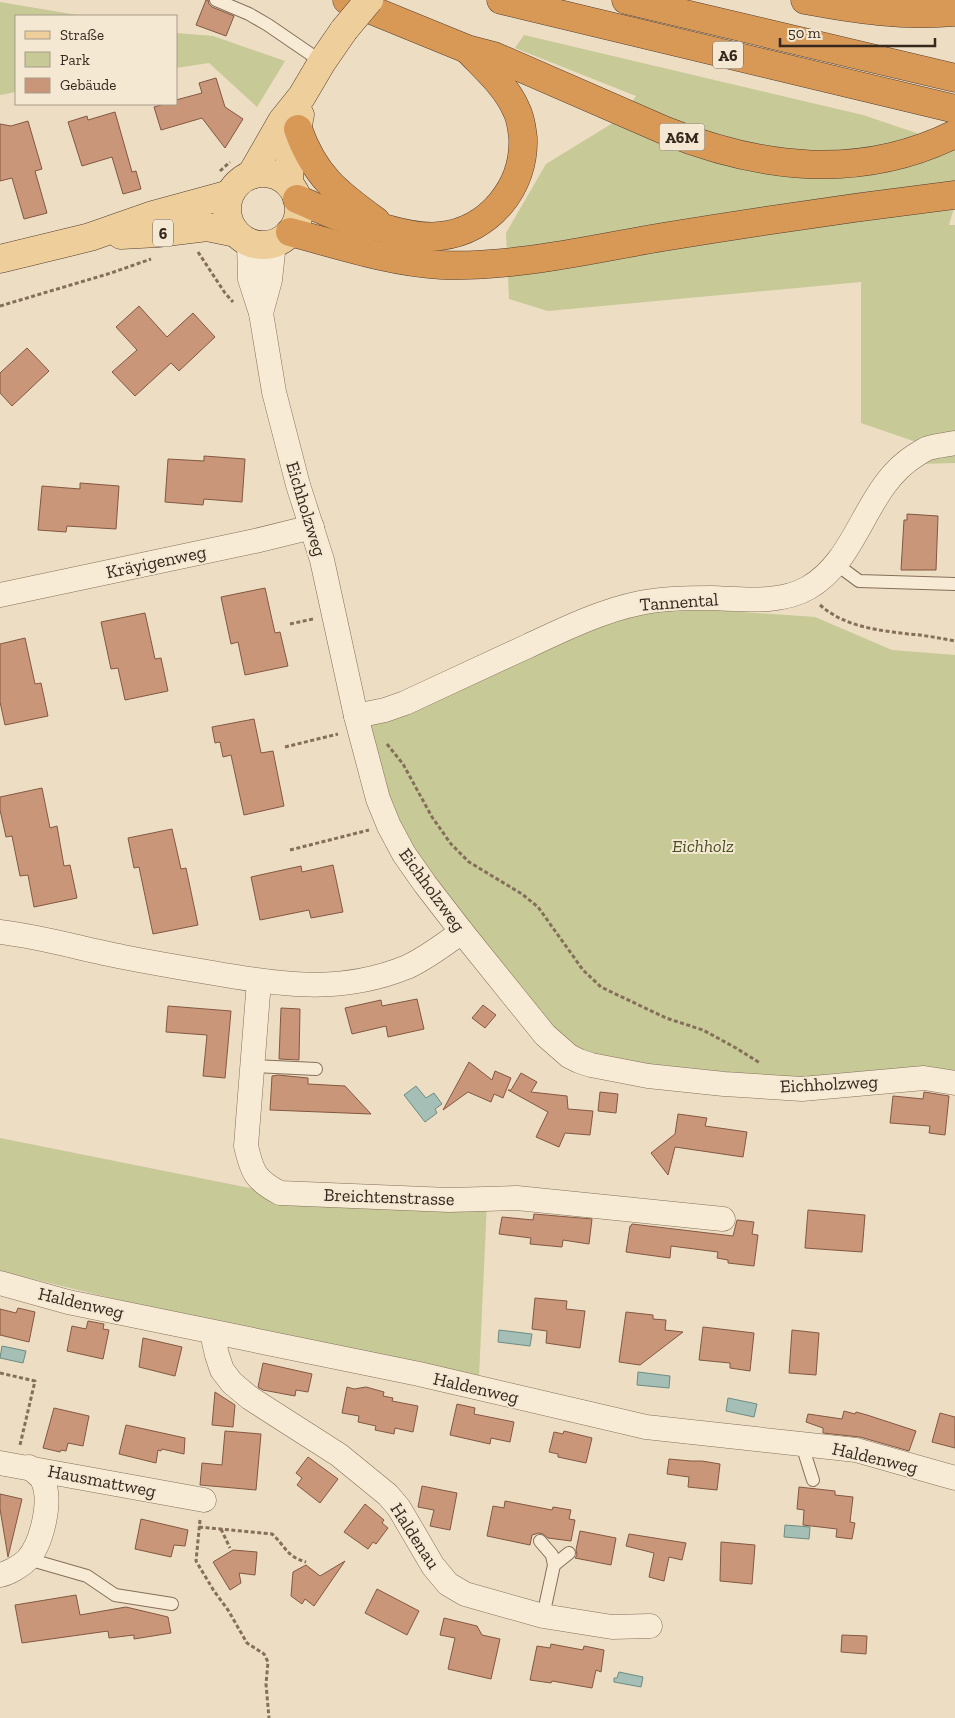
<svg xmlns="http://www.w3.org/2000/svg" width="955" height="1718" font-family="'Zilla Slab',serif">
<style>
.green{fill:#c7c997}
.water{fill:#a5bfb6;stroke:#6c8c83}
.building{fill:#c9967a;stroke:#835841}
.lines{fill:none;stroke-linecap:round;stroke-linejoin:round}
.lane-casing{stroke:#856f5a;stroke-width:14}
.street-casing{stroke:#856f5a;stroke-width:25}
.primary-casing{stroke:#533d2e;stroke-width:29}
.highway-casing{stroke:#533d2e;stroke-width:29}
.path{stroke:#856f5a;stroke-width:3;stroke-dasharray:4 2.5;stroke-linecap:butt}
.lane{stroke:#f7ebd5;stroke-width:12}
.street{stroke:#f7ebd5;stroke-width:24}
.primary{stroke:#eecf9c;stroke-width:28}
.highway{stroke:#d89856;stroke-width:28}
.primary-bridge-casing{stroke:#533d2e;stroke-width:29;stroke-linecap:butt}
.primary-bridge{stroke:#eecf9c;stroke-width:28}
.labels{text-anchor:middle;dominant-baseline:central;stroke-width:4;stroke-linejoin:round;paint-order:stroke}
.shield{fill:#f4e8d2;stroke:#6f6254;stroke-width:1}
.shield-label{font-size:16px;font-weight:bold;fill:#36281e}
.street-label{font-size:18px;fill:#36281e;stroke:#f4e8d2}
.park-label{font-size:18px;font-style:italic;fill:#495125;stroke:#f4e8d2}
</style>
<rect width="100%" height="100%" fill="#ecddc3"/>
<g class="green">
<polygon points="0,2 83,16 16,16 16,92 0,95"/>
<polygon points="176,33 213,36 285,61 257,107 209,63 176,68"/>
<polygon points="524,35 863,115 955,146 955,204 949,225 955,225 955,463 917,464 919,443 861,423 861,282 548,311 509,299 506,233 546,164 621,118 636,96 515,48"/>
<polygon points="699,609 815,617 892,650 955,655 955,1090 647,1079 548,1034 408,855 365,729 574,634 643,610"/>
<polygon points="0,1138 280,1194 487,1201 479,1377 193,1318 0,1271"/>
</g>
<g class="water">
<polygon points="416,1086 426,1098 434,1093 442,1104 435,1109 437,1113 425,1122 404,1095"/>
<polygon points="499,1330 532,1334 530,1346 498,1342"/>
<polygon points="2,1346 26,1351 23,1363 0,1358"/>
<polygon points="638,1372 670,1376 669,1388 637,1385"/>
<polygon points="728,1398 757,1404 754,1417 726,1411"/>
<polygon points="785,1525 810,1527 809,1539 784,1537"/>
<polygon points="619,1672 643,1677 641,1687 614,1682 614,1678 617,1678"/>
</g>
<g class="building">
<polygon points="206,0 208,0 209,4 212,7 234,16 226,36 196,25"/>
<polygon points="216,78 225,107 243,119 225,148 202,118 161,130 154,107 165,104 176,104 176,100 202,93 199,83"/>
<polygon points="115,112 132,172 136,171 141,189 123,194 112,157 82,166 68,122 87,116 88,120"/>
<polygon points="28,121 42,169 35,171 47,213 24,219 12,178 0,181 0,124 11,126"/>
<polygon points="139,306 167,337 193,313 215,337 179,371 171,363 135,396 112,372 137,350 116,327"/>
<polygon points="27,348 49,371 12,406 0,393 0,373"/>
<polygon points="204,456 245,459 242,502 204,499 203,505 165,502 168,459 204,461"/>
<polygon points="80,483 119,486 116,529 67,526 66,532 38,530 42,486 80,489"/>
<polygon points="907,514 938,516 936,570 901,570 904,520 907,520"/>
<polygon points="265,588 275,633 280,632 288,666 245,675 238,642 231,644 221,597"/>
<polygon points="145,613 155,659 161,658 168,691 125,700 118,668 111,669 101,622"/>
<polygon points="25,638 35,684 41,683 48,716 5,725 0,702 0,644"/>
<polygon points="254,719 261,753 273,751 284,806 244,815 231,755 223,757 220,742 215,743 212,727"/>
<polygon points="42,788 50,828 57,826 64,866 70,865 77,898 34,907 28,875 20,876 12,836 6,837 0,810 0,797"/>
<polygon points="172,829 181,869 186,868 198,925 153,934 139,867 134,868 128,838"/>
<polygon points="333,865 343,912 311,918 309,910 260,920 251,877 301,866 302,872"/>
<polygon points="417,999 424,1029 388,1037 386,1026 352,1034 345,1008 381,1000 382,1006"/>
<polygon points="483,1005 496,1015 485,1028 472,1018"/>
<polygon points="168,1006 231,1011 225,1078 203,1076 207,1035 166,1032"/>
<polygon points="281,1008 300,1009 299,1060 279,1059"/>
<polygon points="469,1062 492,1080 495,1071 511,1078 503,1098 494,1094 491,1102 468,1092 443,1110"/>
<polygon points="521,1073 537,1082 531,1092 567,1096 568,1109 593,1111 590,1135 565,1133 559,1147 536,1137 548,1112 508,1090 511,1090"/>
<polygon points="278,1075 308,1078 308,1084 345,1086 371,1114 270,1110 272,1076"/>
<polygon points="600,1092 618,1094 616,1113 598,1111"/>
<polygon points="924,1092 949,1096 945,1135 929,1133 930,1126 890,1123 893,1096 923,1099"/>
<polygon points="678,1114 707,1118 705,1126 747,1132 743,1157 675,1147 668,1175 651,1153 675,1134"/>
<polygon points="808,1210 865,1215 862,1252 805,1248"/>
<polygon points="534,1214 592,1219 589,1244 563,1240 562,1247 530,1244 531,1238 499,1234 502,1217 533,1220"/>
<polygon points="737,1220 754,1222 752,1234 758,1235 754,1266 728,1263 728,1260 717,1258 718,1252 671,1246 670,1258 626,1252 630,1226 631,1226 632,1224 733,1236"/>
<polygon points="535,1298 567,1301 566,1309 585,1311 580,1348 546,1343 547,1331 532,1329"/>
<polygon points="18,1308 35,1312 29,1342 0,1335 0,1309 16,1313"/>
<polygon points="626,1312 653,1315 653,1319 666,1320 665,1330 683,1332 640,1365 619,1362"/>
<polygon points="88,1321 104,1324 103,1329 109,1330 103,1359 67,1351 72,1326 86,1329"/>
<polygon points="703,1327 754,1333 750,1371 730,1368 730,1363 699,1360"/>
<polygon points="792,1330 819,1333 816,1375 789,1373"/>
<polygon points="143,1338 182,1347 175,1376 139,1367"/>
<polygon points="263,1363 312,1374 308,1392 296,1390 295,1396 263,1390 258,1387"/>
<polygon points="347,1387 354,1389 366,1387 384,1392 383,1396 393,1398 392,1401 418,1406 413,1432 395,1428 394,1434 375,1430 376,1426 358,1422 359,1416 342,1413"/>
<polygon points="215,1392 235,1405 233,1427 212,1425"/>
<polygon points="457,1404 475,1408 474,1414 514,1422 510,1442 491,1438 490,1444 450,1435"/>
<polygon points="54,1408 89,1416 83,1446 68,1443 66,1451 61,1450 60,1452 43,1448"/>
<polygon points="844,1411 855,1414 856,1412 867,1415 916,1431 909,1451 860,1437 823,1433 823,1428 806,1422 808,1414 842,1419"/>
<polygon points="940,1413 955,1417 955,1448 932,1442"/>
<polygon points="126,1425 185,1438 184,1454 162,1449 161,1451 158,1450 156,1463 119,1454"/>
<polygon points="225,1431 261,1434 256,1490 200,1485 202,1463 222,1465"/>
<polygon points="564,1431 592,1438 586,1463 558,1457 558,1454 549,1452 554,1432 563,1434"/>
<polygon points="308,1457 338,1479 320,1503 297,1485 302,1478 296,1473"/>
<polygon points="669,1459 691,1461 702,1461 720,1464 717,1490 688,1487 689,1477 667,1474"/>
<polygon points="422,1486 457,1493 450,1530 430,1526 434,1510 418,1507"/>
<polygon points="799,1487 835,1491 835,1495 853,1497 850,1522 855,1523 852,1539 836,1537 837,1529 803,1525 804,1510 797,1509"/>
<polygon points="0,1494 22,1499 8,1557 0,1509"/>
<polygon points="505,1501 552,1510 553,1507 571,1510 569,1519 575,1520 571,1541 548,1538 543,1534 539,1533 532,1535 530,1545 487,1536 493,1506 504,1508"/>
<polygon points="365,1504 384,1520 382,1523 388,1528 376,1544 373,1542 368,1549 344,1532"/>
<polygon points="141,1519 188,1530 185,1546 174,1545 171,1557 135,1549"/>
<polygon points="580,1531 616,1538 611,1565 575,1558 577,1555 576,1550"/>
<polygon points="629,1534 686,1543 682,1560 669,1557 664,1581 649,1577 654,1553 626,1546"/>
<polygon points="721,1542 755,1545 752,1584 720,1581"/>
<polygon points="233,1550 257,1552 255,1575 239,1573 241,1583 230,1590 213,1562"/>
<polygon points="345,1561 314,1606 305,1599 302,1604 291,1596 293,1572 306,1565 320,1576"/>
<polygon points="377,1589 419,1611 407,1635 365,1613"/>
<polygon points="76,1595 80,1615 126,1607 168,1617 171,1633 134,1639 134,1635 109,1638 108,1631 22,1643 15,1605"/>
<polygon points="444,1618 477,1626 482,1635 500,1639 491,1679 448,1669 455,1638 440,1635"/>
<polygon points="842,1635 867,1636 866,1654 841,1652"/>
<polygon points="551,1644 583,1650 584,1646 604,1650 601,1672 596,1670 592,1688 552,1681 551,1683 530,1680 537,1646 550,1648"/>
</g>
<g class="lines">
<g class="lane-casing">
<g id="lane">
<polyline points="216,0 249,14 268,25 322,62"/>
<polyline points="836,564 859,581 955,584"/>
<polyline points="253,1066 316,1069"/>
<polyline points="802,1445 813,1480"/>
<polyline points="540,1541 552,1555 554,1565 543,1616"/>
<polyline points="28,1559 87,1576 115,1595 172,1604"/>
<polyline points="554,1565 569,1553"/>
</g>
</g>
<g class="street-casing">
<g id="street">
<polyline points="249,242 250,279 261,313 274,392 298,485 322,560 356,716 378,799 389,826 404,854 425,884 462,932 545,1035 569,1056 579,1061 591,1065 648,1076 724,1084 802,1089 924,1078 955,1083"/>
<polyline points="261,313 270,280 274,243"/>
<polyline points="0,595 255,541 312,527"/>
<path d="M356 716 385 710 405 703C446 684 487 665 528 646 564 629 601 611 640 603 664 598 688 598 712 598 743 599 780 604 808 588 860 558 864 487 916 455 920 453 924 449 929 448 937 445 947 445 955 443"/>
<path d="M0 932C42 937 82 949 123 957 153 963 183 968 213 973 281 985 341 994 407 967 427 958 444 944 462 932"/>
<path d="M259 981 246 1146C252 1172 255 1180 280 1193L449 1200 517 1198 723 1219"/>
<polyline points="0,1283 68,1302 419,1374 646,1427 856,1450 955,1478"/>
<polyline points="215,1333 214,1342 217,1355 222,1370 232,1383 250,1398 339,1455 388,1495 399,1508 433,1566 448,1584 465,1594 543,1616 612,1627 650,1626"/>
<polyline points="0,1463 204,1500"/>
<path d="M0 1575C9 1573 21 1566 27 1560 42 1544 52 1501 43 1481 41 1476 33 1471 29 1467"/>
</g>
</g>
<g class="primary-casing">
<g id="primary">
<circle cx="263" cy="209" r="36"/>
<polyline points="251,175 282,121 302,96 322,62 344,30"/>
<polyline points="289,184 290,161 300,115"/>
<polyline points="121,235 158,233 207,227 236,233"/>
<polyline points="0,259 90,237 153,215 230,194"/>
</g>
</g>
<g class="highway-casing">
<g id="highway">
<path d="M347 0 467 49 494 56 666 131C761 169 860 181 955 134"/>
<polyline points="501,0 955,109"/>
<polyline points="626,0 955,78"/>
<path d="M805 0C855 9 904 17 955 12"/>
<path d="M298 129C314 175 337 193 376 221"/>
<path d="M297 199C312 205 327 213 343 218 357 223 373 226 387 229 405 234 422 238 440 236 489 231 525 187 523 138 522 129 521 118 516 109 506 86 485 68 468 50"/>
<path d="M290 232C339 245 390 262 441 265 514 268 591 249 663 237 760 221 857 207 955 195"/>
</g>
</g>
<g class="path">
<polyline points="220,171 230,162"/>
<polyline points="198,252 225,293 233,302"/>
<polyline points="0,306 111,273 151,259"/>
<path d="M820 605C845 627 877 630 908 634 924 635 939 638 955 641"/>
<polyline points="290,624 313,619"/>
<polyline points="387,744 403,764 432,817 451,844 469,862 522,894 538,907 583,970 601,987 666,1018 703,1030 736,1048 760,1063"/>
<polyline points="285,747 338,734"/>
<polyline points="290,850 369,830"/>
<polyline points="0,1373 35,1381 20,1445"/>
<polyline points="200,1520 196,1561 214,1591 228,1610 247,1643 264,1654 268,1662 266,1684 269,1718"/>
<path d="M199 1527 272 1534C286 1546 285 1556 306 1562"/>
<polyline points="221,1529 230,1548"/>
</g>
<use href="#lane" class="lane"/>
<use href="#street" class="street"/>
<use href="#primary" class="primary"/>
<use href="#highway" class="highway"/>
<g class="primary-bridge-casing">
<polyline id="primary-bridge" points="344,30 369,0"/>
</g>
<use href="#primary-bridge" class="primary-bridge"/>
</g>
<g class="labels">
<g class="shield">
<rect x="713" y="41.5" width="30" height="27" rx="4"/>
<rect x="659.5" y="123.5" width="45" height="27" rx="4"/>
<rect x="153" y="219.5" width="20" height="27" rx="4"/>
</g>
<g class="shield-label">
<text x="728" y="55">A6</text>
<text x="682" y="137">A6M</text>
<text x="163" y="233">6</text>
</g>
<g class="street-label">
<text transform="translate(306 509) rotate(73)">Eichholzweg</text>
<text transform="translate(156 562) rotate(-12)">Kräyigenweg</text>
<text transform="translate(679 602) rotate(-4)">Tannental</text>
<text transform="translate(432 890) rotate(54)">Eichholzweg</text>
<text transform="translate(829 1084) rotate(-3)">Eichholzweg</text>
<text transform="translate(389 1197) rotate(2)">Breichtenstrasse</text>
<text transform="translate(81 1303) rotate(13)">Haldenweg</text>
<text transform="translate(476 1388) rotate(13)">Haldenweg</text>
<text transform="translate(875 1458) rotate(13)">Haldenweg</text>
<text transform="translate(102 1481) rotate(11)">Hausmattweg</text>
<text transform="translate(415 1536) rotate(57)">Haldenau</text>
</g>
<g class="park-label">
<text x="703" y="846">Eichholz</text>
</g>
</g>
<rect x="15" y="15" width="162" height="90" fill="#f4e8d2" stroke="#a89b8a"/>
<rect x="25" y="31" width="25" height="8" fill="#eecf9c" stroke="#a89b8a"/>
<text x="60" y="40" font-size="15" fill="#36281e">Straße</text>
<rect x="25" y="52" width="25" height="15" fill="#c7c997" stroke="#a89b8a"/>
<text x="60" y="65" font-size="15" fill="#36281e">Park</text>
<rect x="25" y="78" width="25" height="15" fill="#c9967a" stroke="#a89b8a"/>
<text x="60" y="90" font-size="15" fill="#36281e">Gebäude</text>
<path d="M780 38v8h155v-8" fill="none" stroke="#36281e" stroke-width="2.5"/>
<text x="788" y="38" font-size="15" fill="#36281e" stroke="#f4e8d2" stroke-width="4" paint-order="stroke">50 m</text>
</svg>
